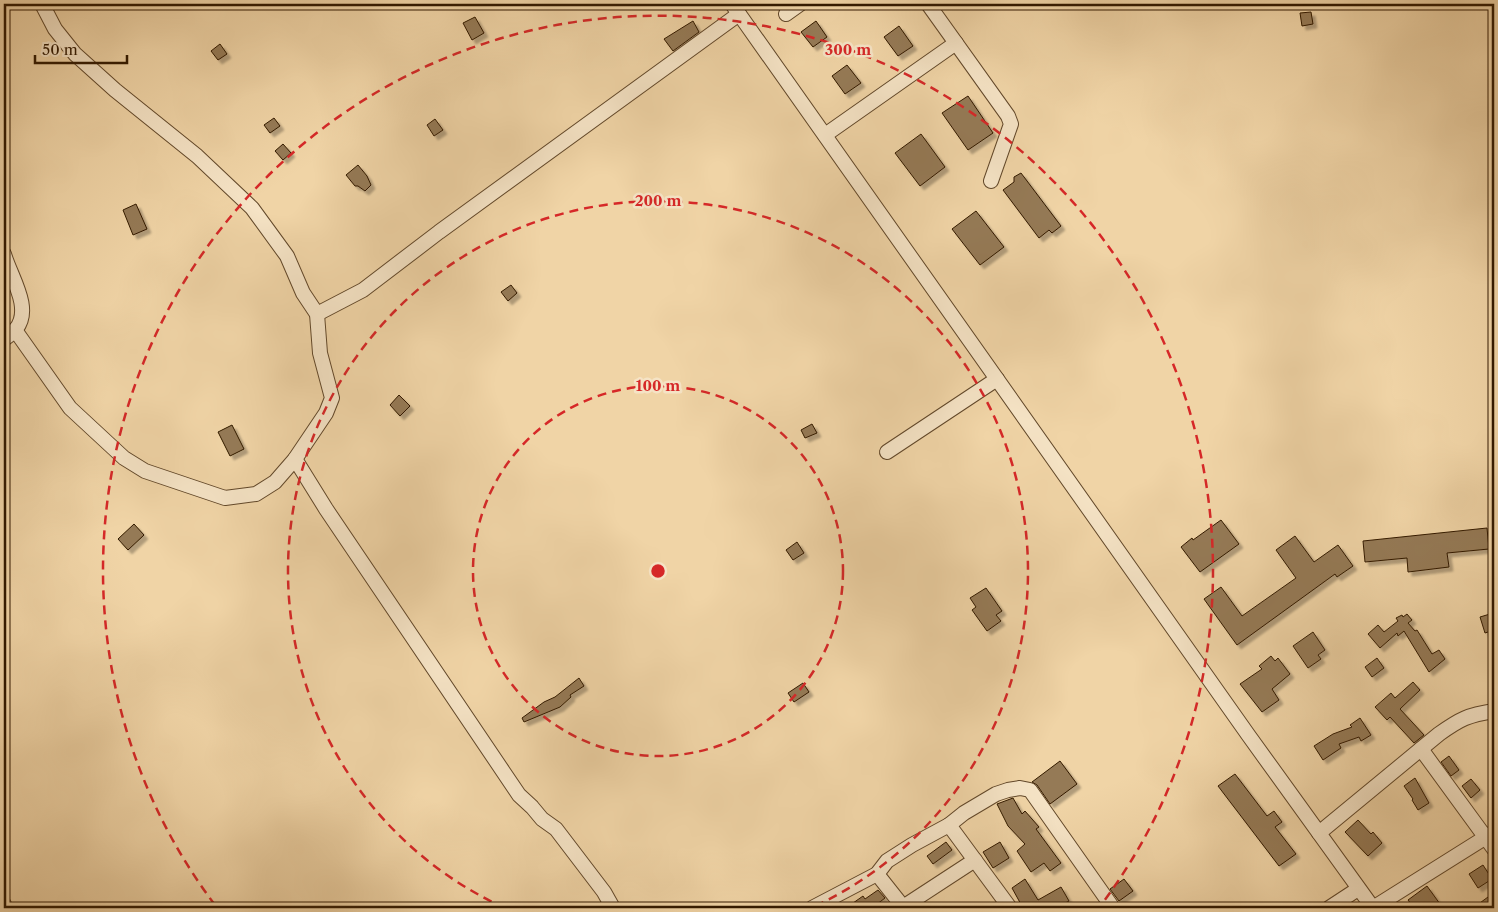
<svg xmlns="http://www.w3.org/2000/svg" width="1498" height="912" font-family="'Libre Caslon Text',serif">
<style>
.building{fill:#957a56;stroke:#321900;filter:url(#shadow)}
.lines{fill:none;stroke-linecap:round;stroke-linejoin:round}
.minor-casing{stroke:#62482a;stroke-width:16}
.minor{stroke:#f5e3c5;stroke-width:14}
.ring{fill:none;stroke:#d62828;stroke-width:2.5;stroke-dasharray:9 6}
.centre{fill:#d62828;stroke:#f5e3c5;stroke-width:2.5}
.ring-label{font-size:15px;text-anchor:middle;font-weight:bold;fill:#d62828;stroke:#f5e3c5;stroke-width:5;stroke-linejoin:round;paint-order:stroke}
</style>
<defs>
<filter id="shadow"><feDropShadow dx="4" dy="4" stdDeviation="1" flood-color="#0004"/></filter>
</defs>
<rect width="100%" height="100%" fill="#f0d4a6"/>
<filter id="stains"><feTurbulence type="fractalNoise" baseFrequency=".004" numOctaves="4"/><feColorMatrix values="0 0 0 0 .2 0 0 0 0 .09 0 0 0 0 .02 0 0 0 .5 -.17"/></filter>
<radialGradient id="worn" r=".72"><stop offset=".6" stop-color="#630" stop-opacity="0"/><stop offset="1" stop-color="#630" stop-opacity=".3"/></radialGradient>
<g class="building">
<polygon points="1311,12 1313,24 1302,26 1300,13"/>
<polygon points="475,17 484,33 472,40 463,23"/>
<polygon points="693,21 699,32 673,51 664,39"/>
<polygon points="816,21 827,37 813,47 801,32"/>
<polygon points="899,26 913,46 898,56 884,37"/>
<polygon points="220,44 227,54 218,60 211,51"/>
<polygon points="847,65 861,83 845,94 832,76"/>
<polygon points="968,96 993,133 968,150 942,113"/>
<polygon points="274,118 280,126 270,133 264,125"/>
<polygon points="435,119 443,130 434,136 427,125"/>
<polygon points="921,134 945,167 920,186 895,153"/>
<polygon points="283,144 291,153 283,160 275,151"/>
<polygon points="358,165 367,176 371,185 365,191 358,186 355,186 346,175"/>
<polygon points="1021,173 1061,226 1052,233 1049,230 1039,238 1003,190 1014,182 1014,177"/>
<polygon points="136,204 147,229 133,235 123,210"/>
<polygon points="976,211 1004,247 980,265 952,229"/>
<polygon points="511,285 517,293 508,301 501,292"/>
<polygon points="399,395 410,406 400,416 390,405"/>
<polygon points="812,424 817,433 805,438 801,430"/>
<polygon points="232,425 244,449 230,456 218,432"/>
<polygon points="1221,520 1239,544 1200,572 1181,547 1192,538 1193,540"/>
<polygon points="134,524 144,535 128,550 118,539"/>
<polygon points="1487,528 1489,549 1447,553 1449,567 1408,572 1407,558 1365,562 1363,541"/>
<polygon points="1295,536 1314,562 1338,545 1353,566 1337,577 1335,574 1237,645 1204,599 1221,587 1242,616 1296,578 1276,550"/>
<polygon points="797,542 804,553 793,560 786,550"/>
<polygon points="986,588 1002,611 996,615 1001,621 987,631 972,610 976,607 970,598"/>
<polygon points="1407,614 1412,620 1408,623 1415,631 1417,630 1432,654 1439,650 1445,659 1429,672 1404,631 1398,636 1397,633 1380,648 1368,634 1378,625 1384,632 1398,621 1396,618 1402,615 1403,617"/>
<polygon points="1490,614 1494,630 1485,633 1480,617"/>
<polygon points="1313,632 1325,650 1318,655 1321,659 1308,668 1293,646"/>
<polygon points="1271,656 1275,661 1278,658 1290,674 1272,689 1279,700 1262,712 1240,684 1262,669 1259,666"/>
<polygon points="1377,658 1384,668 1372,677 1365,667"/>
<polygon points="579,678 584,686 570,695 571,697 560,707 524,722 522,718 544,702 555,697"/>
<polygon points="1413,682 1420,690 1400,709 1424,735 1414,743 1390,717 1387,720 1375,707 1391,693 1395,698"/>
<polygon points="803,683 809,692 794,702 788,693"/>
<polygon points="1360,718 1371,735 1361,741 1359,737 1339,744 1341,748 1323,760 1314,746 1333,734 1352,727 1350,725"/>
<polygon points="1449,756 1459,770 1451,776 1441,762"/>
<polygon points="1060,761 1077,784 1050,804 1037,785 1032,782"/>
<polygon points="1235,774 1267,816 1274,811 1282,822 1275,827 1296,854 1279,866 1218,786"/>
<polygon points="1415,778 1429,803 1418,810 1412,800 1413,799 1404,786"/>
<polygon points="1471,779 1480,790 1471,798 1462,786"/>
<polygon points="1013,798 1022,814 1025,811 1039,827 1036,829 1061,863 1050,871 1044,863 1031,872 1017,851 1025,844 1008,826 997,804"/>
<polygon points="1358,820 1371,834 1373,832 1382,843 1368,856 1345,832"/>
<polygon points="946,842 952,850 933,864 927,856"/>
<polygon points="1000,842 1009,858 993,868 983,852"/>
<polygon points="1483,865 1492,879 1478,888 1469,874"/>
<polygon points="1025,879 1038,900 1061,887 1069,901 1056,908 1023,908 1012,888"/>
<polygon points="1124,879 1133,891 1119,901 1110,889"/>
<polygon points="1427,886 1440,904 1434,908 1414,908 1408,900"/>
<polygon points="878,890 885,898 872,908 846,908 863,896 865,899"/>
<polygon points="1488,897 1494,908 1473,908"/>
</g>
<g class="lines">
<g class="minor-casing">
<g id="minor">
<polyline points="732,4 1249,736 1373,908"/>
<polyline points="928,4 1008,116 1011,124 991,181"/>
<polyline points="786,14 800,4"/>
<polyline points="825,135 956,43"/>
<path d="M4 254C10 276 33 308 16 329 13 333 8 336 4 339"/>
<polyline points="317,314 363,290 439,232 739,14"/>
<polyline points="15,330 70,408 124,458 145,471 225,498 256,494 275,482 295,459 326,413 332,398 320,353 317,314 303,293 287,256 252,208 197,156 115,90 75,54 55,29 42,4"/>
<polyline points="887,452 997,379"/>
<polyline points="295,459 326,509 519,795 532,807 542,819 556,829 604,892 613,908"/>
<polyline points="1421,749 1494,849"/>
<polyline points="949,825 1010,908"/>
<path d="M1319 833 1439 734C1460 719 1468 715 1494 711"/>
<polyline points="877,874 904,908"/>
<polyline points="4,904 5,908"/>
<polyline points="903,907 975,860"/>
<polyline points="812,908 877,874 887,861 912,845 949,825 964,813 996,794 1008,790 1020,788 1030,790 1113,908"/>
<polyline points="1329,908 1358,889"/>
<polyline points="1373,908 1494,832"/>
</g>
</g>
<use href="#minor" class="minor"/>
</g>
<g class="ring">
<circle cx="658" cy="571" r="185"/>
<path d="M505 908A370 370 0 1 1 811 908"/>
<path d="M215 905A555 555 0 1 1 1101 905"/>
</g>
<circle cx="658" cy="571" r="8" class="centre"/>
<g class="ring-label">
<text x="848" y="55">300 m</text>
<text x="658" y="206">200 m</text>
<text x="658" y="391">100 m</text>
</g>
<rect width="1498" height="912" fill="none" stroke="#f0d4a6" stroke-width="20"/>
<rect x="5" y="5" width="1488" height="902" fill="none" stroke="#321900" stroke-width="2.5"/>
<rect x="10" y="10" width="1478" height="892" fill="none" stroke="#321900"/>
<path d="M35 55v8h92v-8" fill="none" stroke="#321900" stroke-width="2.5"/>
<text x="42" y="55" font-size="15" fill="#321900" stroke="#f5e3c5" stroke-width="4" paint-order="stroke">50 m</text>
<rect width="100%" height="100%" filter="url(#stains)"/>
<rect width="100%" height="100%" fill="url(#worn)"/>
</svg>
